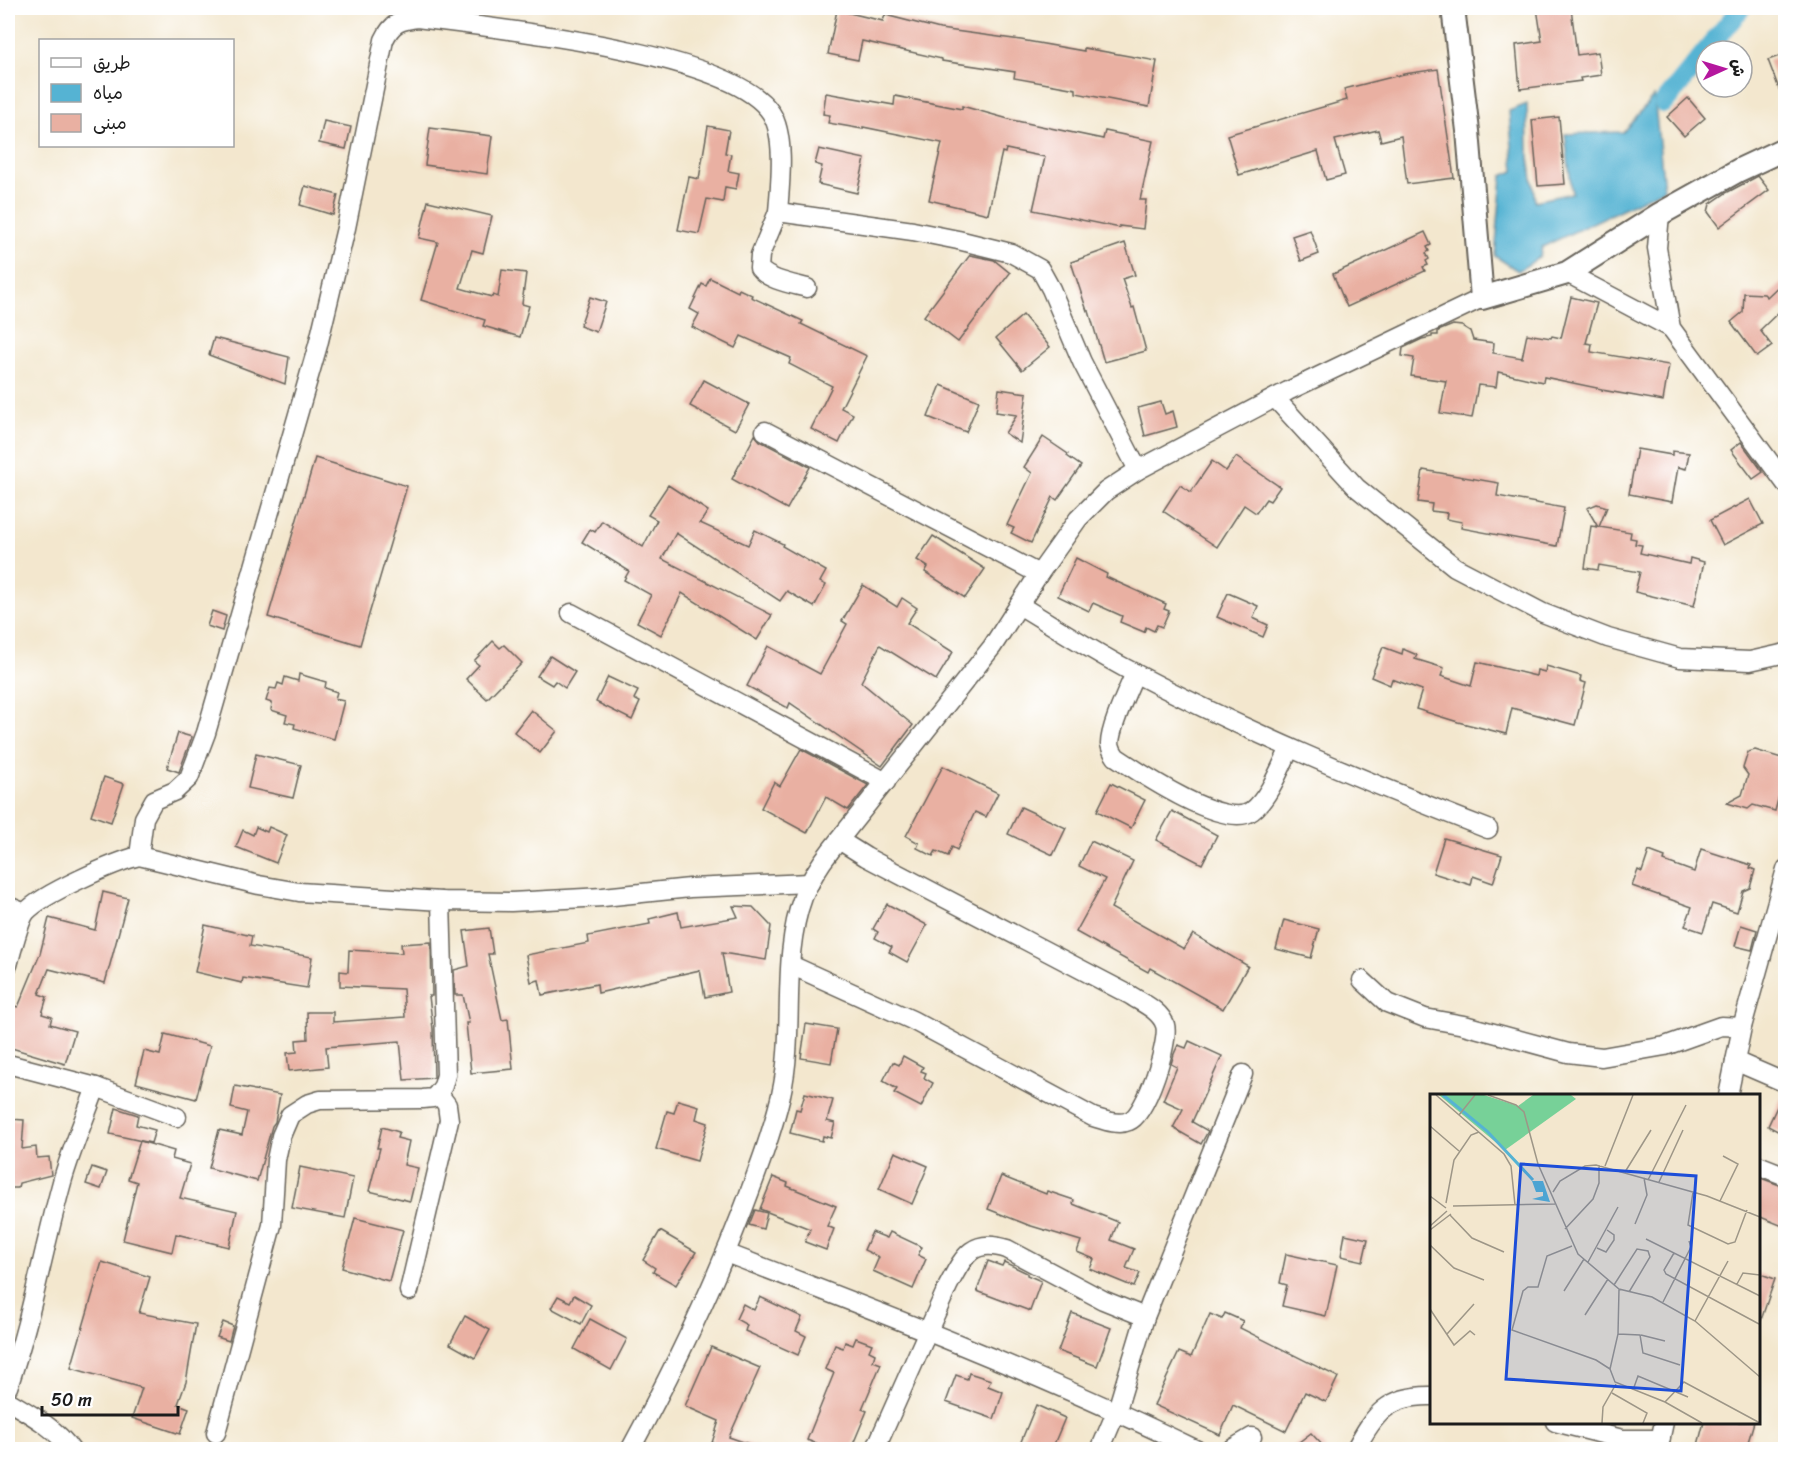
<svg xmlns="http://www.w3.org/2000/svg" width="1793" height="1457" font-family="Sriracha,'Playpen Sans Arabic',sans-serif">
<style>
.water{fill:#55b3d3;stroke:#386878;stroke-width:1.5}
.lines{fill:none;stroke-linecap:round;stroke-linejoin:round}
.canal{stroke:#55b3d3;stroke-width:20}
.building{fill:#e9b0a2}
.minor-casing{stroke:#67635a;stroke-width:21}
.tertiary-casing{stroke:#67635a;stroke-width:26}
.minor{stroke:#fff;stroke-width:18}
.tertiary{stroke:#fff;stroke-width:22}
.inset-river{fill:none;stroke:#55b3d3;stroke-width:3}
.inset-road{fill:none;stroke:#9d9687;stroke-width:1.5}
.view{fill:#1d4ed8;fill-opacity:0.15;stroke:#1d4ed8;stroke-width:3}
.inset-edge{fill:none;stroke:#1c1c1c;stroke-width:3}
</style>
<rect width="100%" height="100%" fill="#fff"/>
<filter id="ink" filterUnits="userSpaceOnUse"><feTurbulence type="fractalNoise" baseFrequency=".0167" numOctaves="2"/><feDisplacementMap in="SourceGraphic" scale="12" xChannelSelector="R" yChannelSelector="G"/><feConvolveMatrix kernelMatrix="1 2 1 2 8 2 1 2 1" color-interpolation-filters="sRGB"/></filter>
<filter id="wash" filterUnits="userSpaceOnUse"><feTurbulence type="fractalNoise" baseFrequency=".008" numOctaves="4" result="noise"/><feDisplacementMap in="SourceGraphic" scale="24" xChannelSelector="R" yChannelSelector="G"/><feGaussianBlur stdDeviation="1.35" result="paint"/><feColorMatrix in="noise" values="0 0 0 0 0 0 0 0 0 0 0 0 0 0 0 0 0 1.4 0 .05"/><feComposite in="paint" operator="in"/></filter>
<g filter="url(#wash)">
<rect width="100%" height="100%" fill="#f3e7ce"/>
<polygon class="water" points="1654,96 1664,189 1542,247 1540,257 1518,271 1495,256 1502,176 1514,171 1509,111 1527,104 1528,149 1535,201 1572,193 1565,134 1623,132"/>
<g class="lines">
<polyline class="canal" points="1664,103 1741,8"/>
</g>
<g id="blocks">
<g class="building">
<polygon points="1537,8 1571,8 1577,55 1598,52 1601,75 1580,78 1581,81 1520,89 1516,45 1542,41"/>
<polygon points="837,10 883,21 885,15 940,29 1021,40 1084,51 1084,48 1157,61 1149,107 1076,93 1076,89 1014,78 1015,72 942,61 942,59 862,41 858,60 828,54"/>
<polygon points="1785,54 1785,102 1784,102 1768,60"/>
<polygon points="1438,69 1454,178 1407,184 1401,136 1381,141 1378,130 1335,140 1345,175 1326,180 1318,151 1239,175 1227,135 1347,100 1344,89 1404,74"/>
<polygon points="826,93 894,105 895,96 962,109 962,106 1012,120 1103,139 1105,131 1153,141 1140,200 1146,200 1143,229 1119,226 1120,228 1033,210 1045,157 1006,149 1005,153 1002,152 988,214 929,200 942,143 863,127 863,129 828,123 830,115 823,114"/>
<polygon points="1688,98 1705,118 1684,136 1667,117"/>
<polygon points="1559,117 1565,184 1538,186 1532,120"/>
<polygon points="324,121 351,127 346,149 319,143"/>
<polygon points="708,126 729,130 725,153 731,154 728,171 739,173 736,189 725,187 723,202 707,199 699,234 678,230 689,177 699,179"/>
<polygon points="430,128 492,136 487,174 425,165"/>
<polygon points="819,149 865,159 857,193 818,184 822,166 815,164"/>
<polygon points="1758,176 1769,190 1719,227 1708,212 1710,204 1726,193"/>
<polygon points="305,186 338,195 333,215 300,205"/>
<polygon points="428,201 492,216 483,253 472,250 460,288 492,297 493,295 498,297 502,270 526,273 522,304 529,306 520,337 483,326 485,320 421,300 438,242 419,238"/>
<polygon points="1310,230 1319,254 1301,261 1292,236"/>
<polygon points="1425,232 1431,245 1427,247 1429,251 1426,253 1429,259 1426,261 1428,265 1423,267 1425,271 1347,307 1333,274"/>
<polygon points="1125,243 1135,275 1122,279 1132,308 1134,307 1146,351 1104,362 1089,311 1087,311 1071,262"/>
<polygon points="970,255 994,260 1010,273 958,342 924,316"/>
<polygon points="710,278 738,292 739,289 752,295 751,297 803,321 801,324 867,356 841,408 853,414 839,443 811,429 832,386 789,364 791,358 741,336 735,348 692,327 699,314 690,309 702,284 706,286"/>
<polygon points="1785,280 1785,306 1760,330 1772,346 1757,357 1731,322 1743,312 1744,293 1764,294 1767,297"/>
<polygon points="590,297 606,302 596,332 580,326"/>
<polygon points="1571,297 1597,303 1586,343 1592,344 1591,352 1669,365 1663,401 1602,390 1602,389 1544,377 1543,382 1498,372 1496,387 1478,385 1472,418 1440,413 1446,381 1411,376 1414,358 1402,356 1403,348 1422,339 1432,337 1432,335 1438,335 1438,331 1453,325 1462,326 1470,331 1473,340 1494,343 1493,353 1522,358 1527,334 1551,338 1552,336 1561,338"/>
<polygon points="1023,315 1050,347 1022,370 996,338"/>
<polygon points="214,338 289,357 285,384 209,355"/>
<polygon points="704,380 749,404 735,430 690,406"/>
<polygon points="941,385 979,401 966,432 928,417"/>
<polygon points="999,389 1027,393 1020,443 1005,433 1017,415 996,412"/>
<polygon points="1161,402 1165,414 1173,411 1177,427 1145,436 1138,408"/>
<polygon points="755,435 760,441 810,467 787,509 732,479"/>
<polygon points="1043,437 1068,454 1067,456 1081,466 1057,500 1053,497 1031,543 1011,533 1014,528 1007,525 1032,473 1024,467"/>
<polygon points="1741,442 1763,472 1753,479 1731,450"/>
<polygon points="1637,449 1672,455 1672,451 1689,453 1686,469 1678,467 1672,502 1629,494"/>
<polygon points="1236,457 1280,487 1270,501 1266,499 1256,513 1244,505 1217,547 1163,511 1180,485 1191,492 1212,461 1226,471"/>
<polygon points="315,458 407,486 360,645 268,617"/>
<polygon points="1423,470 1499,483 1497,496 1564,508 1557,546 1461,528 1462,522 1446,519 1447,513 1431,511 1432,504 1418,502"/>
<polygon points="668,485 708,511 700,523 748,545 755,530 783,544 782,546 826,571 820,582 826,585 814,607 787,591 780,601 676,533 662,559 772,615 757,640 682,593 661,635 637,622 651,595 624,580 629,571 582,542 590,529 595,532 602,521 643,547 657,520 648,515"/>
<polygon points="1750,499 1763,524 1723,545 1710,520"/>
<polygon points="1597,504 1607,507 1599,527 1631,532 1630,538 1636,539 1635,544 1642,545 1640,553 1689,564 1690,558 1704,562 1694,606 1635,592 1640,572 1599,565 1598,570 1585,568 1591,526 1598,527 1587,508"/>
<polygon points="933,536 985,569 965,598 925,572 928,567 917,560"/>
<polygon points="1076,558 1107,574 1106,577 1166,604 1164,609 1169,611 1162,627 1157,625 1154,631 1146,627 1144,632 1120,622 1122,616 1093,603 1089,611 1058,596"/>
<polygon points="863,585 897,607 902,598 917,608 907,623 953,652 936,680 880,645 861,682 913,725 882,766 790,703 788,708 747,686 768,646 820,674 847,624 842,621"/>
<polygon points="1228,593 1258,606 1253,618 1268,625 1263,637 1217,617"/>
<polygon points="212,611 226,616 222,631 207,626"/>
<polygon points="493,641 500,648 504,645 522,663 487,699 466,679 479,665 474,661"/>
<polygon points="1383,647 1402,654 1403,649 1417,655 1415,659 1444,668 1441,676 1471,686 1477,662 1536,676 1537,670 1545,672 1546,666 1581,676 1580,681 1586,683 1575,725 1512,708 1506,734 1458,722 1416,709 1422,690 1392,679 1390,685 1371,677"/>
<polygon points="550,656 575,672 565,688 555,681 552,685 537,676"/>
<polygon points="299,674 326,682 325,688 337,692 335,699 344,701 334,739 294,728 295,724 285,722 287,715 271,710 272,703 266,701 270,688 276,689 278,683 283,685 285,677 298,681"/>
<polygon points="608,677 638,691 634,699 640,702 632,720 596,702"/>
<polygon points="531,710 557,731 540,753 514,732"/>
<polygon points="178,733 192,737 179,772 167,768"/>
<polygon points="801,749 868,785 848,810 826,797 807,833 761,808 774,782 780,786"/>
<polygon points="1755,750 1785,759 1785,773 1775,811 1753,805 1748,809 1727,803 1742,795 1748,775 1743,768 1748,752"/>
<polygon points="256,754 301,765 293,798 248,788"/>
<polygon points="943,766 998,793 986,817 975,812 957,850 952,847 948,856 936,851 933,856 917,848 919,843 906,836"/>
<polygon points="104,777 124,784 111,822 91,815"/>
<polygon points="1111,783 1145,800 1131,828 1097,811"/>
<polygon points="1021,807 1066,828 1053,855 1008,834"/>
<polygon points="1172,811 1217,835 1202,864 1156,840"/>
<polygon points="256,827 267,832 269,827 287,835 276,863 236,847 243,830 253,835"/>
<polygon points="1444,838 1502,855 1493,883 1473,876 1471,885 1433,873"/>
<polygon points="1091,841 1133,861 1111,908 1184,949 1193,934 1248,966 1223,1009 1150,968 1148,972 1076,932 1105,879 1079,866"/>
<polygon points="1701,849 1751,865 1750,868 1755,870 1750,888 1743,891 1737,912 1712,904 1703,932 1685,926 1692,907 1632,886 1638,870 1642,872 1649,851 1665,857 1664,861 1694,872"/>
<polygon points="103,892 128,898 105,983 49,969 39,994 47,997 42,1014 52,1017 50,1024 75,1031 65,1064 8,1047 8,1032 15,1006 18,1007 40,954 49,918 95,930"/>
<polygon points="887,904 927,925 907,962 889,952 892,947 875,938 878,932 873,929"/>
<polygon points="733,906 753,907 771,926 766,960 722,953 729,992 705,997 700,970 598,993 597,984 542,995 539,980 531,982 526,955 589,943 588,936 650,924 649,919 678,912 681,927 738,917"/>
<polygon points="1284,920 1319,929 1311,958 1276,949"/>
<polygon points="205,925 252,936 250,946 312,957 307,988 243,978 242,983 195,972"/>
<polygon points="1741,925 1757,930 1752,950 1735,946"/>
<polygon points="489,928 493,954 488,954 502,1020 508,1019 513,1069 471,1073 466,1023 469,1023 463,995 455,995 454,970 469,966 464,931"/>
<polygon points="431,942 432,996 429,996 433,1029 434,1078 404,1080 400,1041 326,1047 328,1067 289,1071 287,1053 297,1052 296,1040 308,1039 307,1012 333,1012 333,1022 405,1017 403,989 340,986 340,971 348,972 349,950 402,953 401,944"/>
<polygon points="806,1024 837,1029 831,1063 801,1058"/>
<polygon points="165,1034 210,1046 196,1099 136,1083 144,1051 160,1055"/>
<polygon points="1189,1041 1222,1056 1192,1122 1208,1131 1201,1144 1173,1128 1183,1109 1163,1100 1177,1067 1171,1064 1174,1054 1178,1045 1186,1048"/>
<polygon points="903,1056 923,1067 921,1071 926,1073 924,1078 933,1083 921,1107 894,1093 897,1089 883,1081 893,1062 899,1065"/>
<polygon points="235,1086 280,1095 275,1122 272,1126 257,1181 209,1168 219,1130 242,1135 247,1112 231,1108"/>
<polygon points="805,1093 833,1100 827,1121 835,1123 831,1138 823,1136 822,1141 790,1133 796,1109 800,1110"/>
<polygon points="1783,1094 1785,1094 1785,1135 1768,1126"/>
<polygon points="678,1100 699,1106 696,1119 708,1123 697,1161 656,1149 667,1111 674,1113"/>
<polygon points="116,1108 138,1115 136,1125 155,1130 151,1143 110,1134"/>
<polygon points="9,1119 24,1120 22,1149 36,1147 37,1158 49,1157 51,1175 19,1183 18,1188 8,1188"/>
<polygon points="382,1127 399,1132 397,1138 409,1141 404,1165 418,1168 410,1201 369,1191 380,1148 377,1148"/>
<polygon points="140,1141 174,1151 172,1159 190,1164 180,1198 237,1211 229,1247 176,1234 172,1252 123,1240 137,1182 128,1179"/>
<polygon points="895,1152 928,1166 912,1204 879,1189"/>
<polygon points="92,1167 107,1172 101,1189 86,1184"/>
<polygon points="300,1167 353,1178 345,1218 292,1208"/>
<polygon points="1001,1176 1046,1194 1047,1191 1074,1200 1073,1204 1118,1222 1111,1240 1134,1249 1126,1268 1140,1273 1134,1287 1090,1269 1094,1259 1077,1252 1081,1241 1028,1225 988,1209"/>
<polygon points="773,1177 788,1183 787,1186 836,1206 827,1226 834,1229 826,1250 805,1242 810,1229 760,1209"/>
<polygon points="1758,1177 1785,1187 1785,1227 1758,1216"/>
<polygon points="755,1210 767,1213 763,1229 749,1225"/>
<polygon points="355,1218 403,1230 389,1281 342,1268"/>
<polygon points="660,1231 696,1252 676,1285 653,1272 655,1268 643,1260"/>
<polygon points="872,1232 887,1238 890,1232 922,1247 918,1255 926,1259 913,1289 873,1271 879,1257 864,1250"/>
<polygon points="1345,1234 1368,1239 1363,1261 1341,1256"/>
<polygon points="1286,1254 1337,1265 1326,1316 1282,1306 1287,1285 1280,1283"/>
<polygon points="988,1261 1002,1266 1004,1262 1027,1273 1027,1275 1041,1281 1030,1311 977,1291"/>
<polygon points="102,1262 150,1277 139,1313 196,1324 186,1382 178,1404 189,1408 180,1434 132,1418 142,1388 71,1368"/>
<polygon points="1758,1273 1775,1279 1761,1320 1758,1320"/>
<polygon points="574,1295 591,1305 581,1324 551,1308 558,1296 570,1302"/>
<polygon points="760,1297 802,1317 796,1331 806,1336 798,1355 745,1331 747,1325 736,1319 743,1304 754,1310"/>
<polygon points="1072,1313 1111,1328 1097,1366 1058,1351"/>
<polygon points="1225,1313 1243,1321 1240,1328 1338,1377 1326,1402 1305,1392 1286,1431 1233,1405 1220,1435 1154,1405 1179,1352 1191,1357 1210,1314 1222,1319"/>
<polygon points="465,1316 490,1330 475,1358 450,1344"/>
<polygon points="590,1319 627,1339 611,1370 574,1349"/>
<polygon points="223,1322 233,1326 229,1341 217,1337"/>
<polygon points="856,1338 872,1344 869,1351 875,1354 873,1361 881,1364 862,1409 867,1411 851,1449 831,1449 807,1440 834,1373 825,1369 835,1345 843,1348 845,1342 853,1345"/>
<polygon points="711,1347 760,1368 729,1437 758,1447 758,1449 710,1449 719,1421 685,1406"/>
<polygon points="969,1373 991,1380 988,1386 1003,1392 994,1419 946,1402 956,1375 967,1379"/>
<polygon points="1036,1405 1065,1418 1052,1449 1018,1449"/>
<polygon points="1704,1422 1754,1422 1746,1449 1716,1449 1698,1445"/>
<polygon points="1311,1433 1326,1449 1290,1449"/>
</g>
</g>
</g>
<g filter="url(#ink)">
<use href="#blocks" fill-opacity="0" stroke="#67635a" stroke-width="1.5"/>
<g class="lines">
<g class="minor-casing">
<g id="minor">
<path d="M778 212 760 255 759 268C768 280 792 284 807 288"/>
<polyline points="1660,214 1657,248 1671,328 1786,484"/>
<polyline points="1567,273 1671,328"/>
<polyline points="1275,398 1357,488 1455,567 1543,613 1608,638 1680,658 1750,661 1786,653"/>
<polyline points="765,431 1039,574"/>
<path d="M1019 605C1054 626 1089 649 1125 668 1242 730 1364 781 1488 829"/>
<polyline points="571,613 886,782"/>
<path d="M1135 673C1128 690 1110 727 1110 744 1111 749 1113 753 1116 757 1140 773 1226 831 1252 811 1269 798 1281 766 1290 748"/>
<path d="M139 856 144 818 154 800 175 791 189 778 206 733 318 345 346 228 384 40C392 23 400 20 418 18 491 28 732 51 771 113 786 136 780 185 778 212L913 231 958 240 1011 253 1040 269 1051 289 1082 362 1138 470"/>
<polyline points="8,906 25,913"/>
<path d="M8 965C11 954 20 919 26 912 42 894 115 862 139 856L259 885 299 892 441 901 511 902 603 897 690 888 810 883"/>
<path d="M791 965 912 1020 1093 1117C1103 1120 1118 1126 1129 1121 1146 1115 1170 1041 1165 1025 1160 1010 1142 1003 1130 995L866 857 839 840"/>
<polyline points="1362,980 1387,1003 1425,1018 1464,1025 1568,1053 1602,1057 1665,1046 1721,1026 1742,1027"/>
<polyline points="1735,1061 1786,1083"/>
<path d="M8 1064 96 1087C85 1118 71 1150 62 1182 43 1251 31 1320 8 1387"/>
<polyline points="96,1087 177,1117"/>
<polyline points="1728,1096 1742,1027 1786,869"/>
<polyline points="1758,1165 1786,1176"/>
<path d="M726 1253C885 1314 1044 1375 1197 1450"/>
<polyline points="409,1291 449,1120 447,1105 438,1093"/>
<path d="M8 1401C30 1414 56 1428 71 1450"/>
<polyline points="1555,1422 1622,1439 1661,1439"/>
<polyline points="216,1433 272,1225 276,1160 281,1136 290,1115 307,1104 320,1100 423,1099 433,1098 438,1093 443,1086 446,1075 441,901"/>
<path d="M630 1450C673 1371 712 1290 744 1207 758 1170 772 1133 781 1095 796 1030 780 959 803 897 810 880 820 864 831 850L992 647 1039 574 1078 519 1106 491 1138 470 1288 391 1482 298"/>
<path d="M875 1450 948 1286C963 1258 971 1237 1007 1249L1103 1300 1145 1317"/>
<polyline points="1100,1450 1117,1410 1145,1317 1243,1074"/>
<polyline points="1230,1450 1252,1437"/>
<path d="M1355 1450C1374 1414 1388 1395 1432 1396"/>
<polyline points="1658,1450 1664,1422"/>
</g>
</g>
<g class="tertiary-casing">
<polyline id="tertiary" points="1453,8 1468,131 1482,298 1567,273 1660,214 1739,170 1786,148"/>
</g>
<use href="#minor" class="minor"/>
<use href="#tertiary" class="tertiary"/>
</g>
</g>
<g transform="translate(1430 1094)">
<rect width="330" height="330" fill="#f3e7ce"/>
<path d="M9 1H54L88 12 103 1H141L146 5 75 56Z" fill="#77d198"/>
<path d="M102 87H113L120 108 102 105 113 102V98H106Z" fill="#55b3d3"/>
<path class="inset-river" d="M13 1 57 37 103 86"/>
<path class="inset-road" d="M6 1 74 60 81 72 85 111M58 1 86 11 94 18 108 70 148 160 189 195 222 203 265 227 330 283M29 21 45 1M0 32 29 57M175 72 203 1M195 78 221 36M218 86 256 11M229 88 253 36M123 98 130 87 155 72 166 71 277 102 330 123M263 98 258 131 298 150 305 148 317 116M0 102 16 114M290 107 308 70 293 62M16 109 24 66 41 41 49 38M23 112 125 110M20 121 42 144 74 158M205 130 217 101 214 84M0 132 17 117M135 135 163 105 169 89V71M0 136 21 120M216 145 330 202M0 151 24 174 54 186M142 152 117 162 108 193H98L93 197 82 236 166 266 180 275M167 154 176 158 184 146V141L177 136M244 159 234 176 236 180 329 230M158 168 188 113M307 190 313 179 330 181M184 191 207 155 218 157 220 163 199 198M189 195 188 240 180 275 185 288 235 308 272 329M134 197 154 165M233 208 261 153 259 147M0 215 24 251 40 237 45 241M155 221 178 185M265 227 298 167M17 240 44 210M188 240 210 241 213 259 250 271M211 241 235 247M203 296 208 282 258 303M182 299 217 319 213 329M235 308 254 288 330 329M172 329 173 313 186 290"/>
<path class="view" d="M91 70 266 82 251 297 76 285Z"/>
<rect width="330" height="330" class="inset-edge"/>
</g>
<rect width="1793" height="1457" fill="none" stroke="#fff" stroke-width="30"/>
<rect x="39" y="39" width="195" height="108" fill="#ffffff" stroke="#a4a4a4" stroke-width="1.5"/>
<rect x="51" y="58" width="30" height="9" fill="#ffffff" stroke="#a4a4a4" stroke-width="1.5"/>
<text x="93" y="69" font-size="18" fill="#1c1c1c">طريق</text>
<rect x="51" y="84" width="30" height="18" fill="#55b3d3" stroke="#a4a4a4" stroke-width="1.5"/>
<text x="93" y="99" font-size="18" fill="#1c1c1c">مياه</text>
<rect x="51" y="114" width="30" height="18" fill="#e9b0a2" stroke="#a4a4a4" stroke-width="1.5"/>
<text x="93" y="129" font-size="18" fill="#1c1c1c">مبنى</text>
<g transform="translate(1724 69) rotate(86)"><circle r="28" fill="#ffffff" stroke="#a4a4a4" stroke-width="1.5"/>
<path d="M0-4.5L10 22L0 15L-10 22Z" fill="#b5179e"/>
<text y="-9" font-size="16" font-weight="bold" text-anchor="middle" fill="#1c1c1c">ش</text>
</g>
<path d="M42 1406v9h136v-9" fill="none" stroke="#1c1c1c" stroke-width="3"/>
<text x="51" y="1406" font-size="18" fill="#1c1c1c" stroke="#ffffff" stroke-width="4.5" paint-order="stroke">50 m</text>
</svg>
